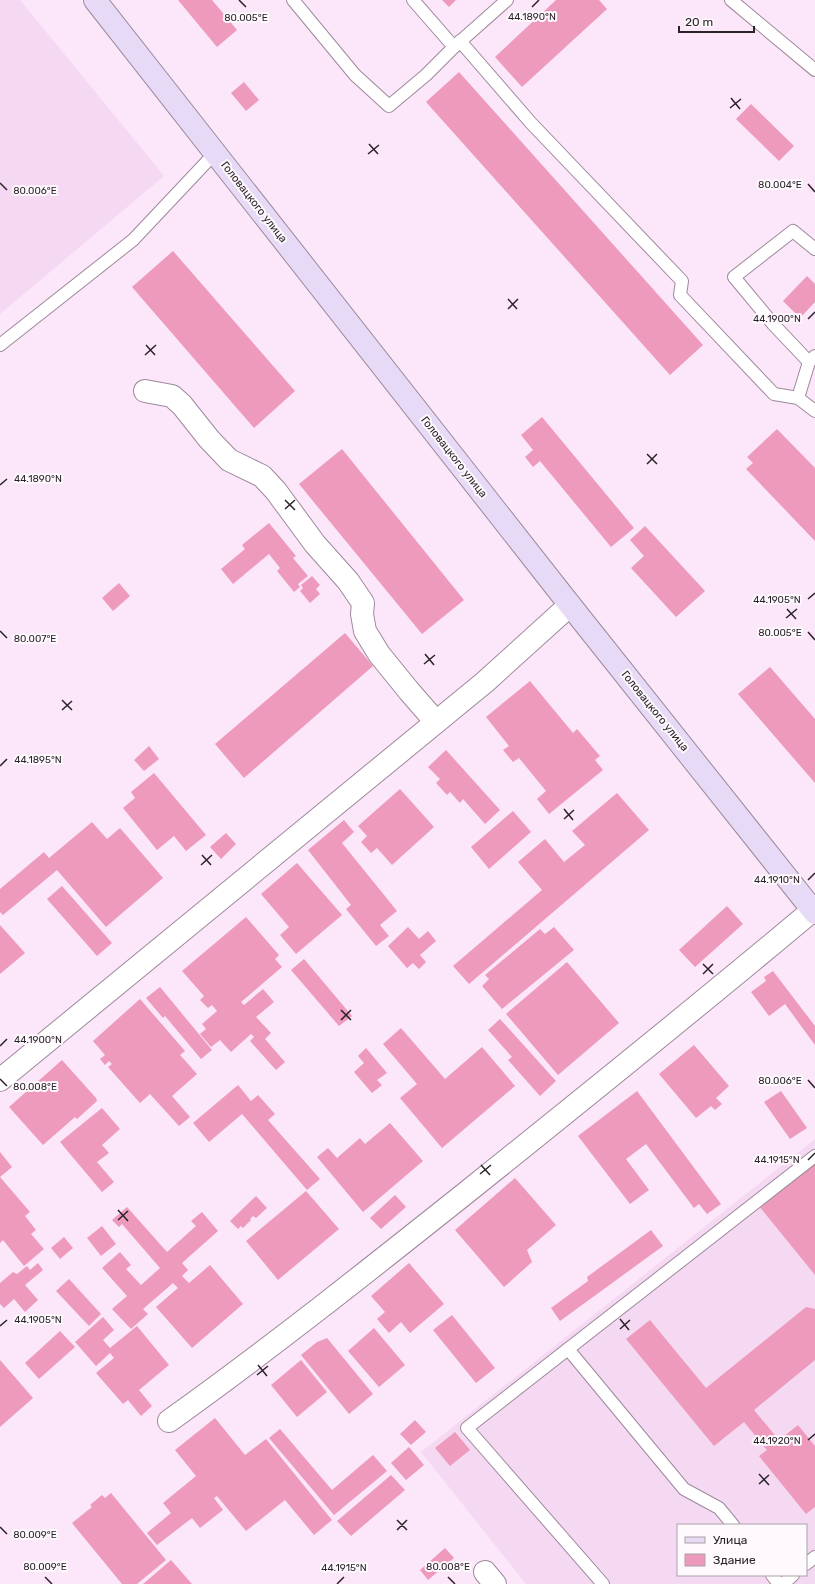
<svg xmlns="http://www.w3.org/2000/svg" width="815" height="1584" font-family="Rubik,sans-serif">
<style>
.built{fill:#f5d9f2;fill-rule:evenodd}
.building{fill:#ed9abd}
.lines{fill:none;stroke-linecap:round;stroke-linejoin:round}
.lane-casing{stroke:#9d899b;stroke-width:14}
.street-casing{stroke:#9d899b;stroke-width:24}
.secondary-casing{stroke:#9d899b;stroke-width:24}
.lane{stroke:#fff;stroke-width:12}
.street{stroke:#fff;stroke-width:22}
.secondary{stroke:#e7daf6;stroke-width:22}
.ticks{fill:none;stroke:#2a2229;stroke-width:1.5}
.labels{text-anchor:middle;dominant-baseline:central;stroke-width:4;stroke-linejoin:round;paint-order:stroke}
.street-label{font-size:11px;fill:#2a2229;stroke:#fef9fd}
.ticks-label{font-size:10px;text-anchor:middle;fill:#2a2229;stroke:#fef9fd;stroke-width:4;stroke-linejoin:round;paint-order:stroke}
</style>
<rect width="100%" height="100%" fill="#fce6fa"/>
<g class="built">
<polygon points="0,0 20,0 164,176 0,314"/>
<path d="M815 1139V1584H526L421 1452ZM678 1525H806V1575H678Z"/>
</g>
<g class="building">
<polygon points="178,0 212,0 237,30 217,47"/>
<polygon points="442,0 456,0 449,7"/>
<polygon points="556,0 599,0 607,9 522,87 495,57"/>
<polygon points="459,72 703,345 670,375 426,102"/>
<polygon points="244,82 259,100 246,111 231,93"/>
<polygon points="751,104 794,146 779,161 736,119"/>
<polygon points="173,251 295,391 254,428 132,287"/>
<polygon points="807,276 815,284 815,302 800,318 783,301"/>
<polygon points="542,417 634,528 611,547 540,461 533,467 525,457 533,450 521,435"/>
<polygon points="777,429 815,468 815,541 746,469 753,463 747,457"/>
<polygon points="342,449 464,600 422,634 299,484"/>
<polygon points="269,523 296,556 293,558 308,576 298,584 300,587 294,592 277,571 280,568 269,554 233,584 221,569 245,549 242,545"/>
<polygon points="645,526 705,591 676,617 631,568 644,556 630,540"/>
<polygon points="312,576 320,585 316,589 320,594 310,603 300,591 303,588 301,585"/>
<polygon points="119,583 130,596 113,611 102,598"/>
<polygon points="345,633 373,666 244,778 215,744"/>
<polygon points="770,667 815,719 815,783 738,694"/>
<polygon points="530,681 573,733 577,729 600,756 595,760 603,770 549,814 537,799 546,791 519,758 513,762 503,750 509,746 486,717"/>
<polygon points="149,746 159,759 144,771 134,760"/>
<polygon points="446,750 500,810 485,824 463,799 460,803 450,792 447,795 436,783 440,779 428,767"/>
<polygon points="154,773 206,835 186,851 174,836 157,850 123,808 135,798 131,792"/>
<polygon points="400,789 434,827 392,865 377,848 371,853 361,842 367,836 358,826"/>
<polygon points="617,793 649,830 469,984 453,966 542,890 518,862 545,839 564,862 585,845 572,831"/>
<polygon points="513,811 531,832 489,869 471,847"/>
<polygon points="344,820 354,832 342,843 397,911 380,925 389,936 376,946 346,909 351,905 308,850"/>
<polygon points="92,822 107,839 120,828 163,878 106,927 57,870 3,915 0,912 0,889 44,852 49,858"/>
<polygon points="226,833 236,844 221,859 210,847"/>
<polygon points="297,863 342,915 296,954 280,935 289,927 261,894"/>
<polygon points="62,886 112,943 97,956 47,899"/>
<polygon points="727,906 743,924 695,967 679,950"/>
<polygon points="246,917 279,955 275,959 282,967 241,1002 244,1005 263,989 274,1002 256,1017 271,1033 265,1039 285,1062 276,1070 250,1041 254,1037 251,1034 231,1052 220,1040 211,1047 200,1034 206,1029 202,1024 217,1011 212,1005 208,1008 200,1000 204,996 182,971"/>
<polygon points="0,925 25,953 0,974"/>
<polygon points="408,927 419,939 428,931 436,941 420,955 426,962 419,969 413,963 407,968 388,946"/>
<polygon points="554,927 574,950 502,1009 482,986 489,979 485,975 540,929 545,934"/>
<polygon points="304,959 352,1016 339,1026 291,970"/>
<polygon points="567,962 619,1023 558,1075 506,1014"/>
<polygon points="773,971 815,1026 815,1045 785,1004 769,1016 751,992 766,981 764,977"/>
<polygon points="160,987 212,1050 201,1059 165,1016 163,1018 146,998"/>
<polygon points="140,999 185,1051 180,1055 197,1074 172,1096 190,1117 179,1126 150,1094 140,1103 108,1067 112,1064 109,1061 105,1065 100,1059 105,1055 93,1041"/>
<polygon points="500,1019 556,1081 540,1096 508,1060 512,1057 488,1030"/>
<polygon points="401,1028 445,1079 482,1047 515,1086 442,1148 400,1098 417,1084 383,1044"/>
<polygon points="694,1045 729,1086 716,1098 722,1104 715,1110 711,1106 696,1118 659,1074"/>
<polygon points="366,1048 387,1073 377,1080 382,1085 372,1093 354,1072 364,1063 358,1056"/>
<polygon points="62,1060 96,1098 97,1101 77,1119 75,1117 43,1145 9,1107"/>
<polygon points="238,1085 251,1101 258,1095 275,1114 268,1120 320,1179 307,1190 242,1114 209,1142 193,1123"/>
<polygon points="637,1091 721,1204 707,1214 699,1204 694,1208 646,1144 626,1159 649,1190 630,1204 578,1136"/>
<polygon points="781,1091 807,1128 790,1139 764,1102"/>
<polygon points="102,1108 120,1129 102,1145 109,1153 97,1162 114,1182 102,1192 60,1142"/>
<polygon points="390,1123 423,1161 363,1212 317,1157 328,1148 337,1158 360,1138 365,1144"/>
<polygon points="0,1152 12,1167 0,1177 30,1212 25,1216 36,1230 31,1234 44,1249 24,1266 3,1240 0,1243"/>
<polygon points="815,1160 815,1275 759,1206"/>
<polygon points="515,1178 556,1225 527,1250 532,1262 504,1287 455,1230"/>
<polygon points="306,1191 339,1229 278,1280 246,1241"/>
<polygon points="395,1195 406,1207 381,1229 370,1218"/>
<polygon points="256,1196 267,1208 256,1218 253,1216 250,1219 251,1220 243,1228 241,1226 238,1229 230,1221"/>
<polygon points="127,1207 167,1252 196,1226 191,1221 202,1212 218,1231 182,1263 188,1270 182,1276 189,1283 210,1265 243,1304 192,1348 156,1307 178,1288 173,1283 143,1309 148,1314 131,1329 112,1309 127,1296 102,1268 120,1252 131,1265 126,1269 141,1285 160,1268 122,1224 119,1227 112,1220"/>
<polygon points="102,1226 116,1244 101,1256 87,1238"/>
<polygon points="651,1230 663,1246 560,1321 551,1308 588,1281 587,1277"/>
<polygon points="64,1237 73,1248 60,1259 51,1248"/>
<polygon points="38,1263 43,1270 25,1285 38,1300 25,1312 14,1299 4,1308 0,1304 0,1283 13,1272 17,1274 27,1266 30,1270"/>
<polygon points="409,1263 444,1304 410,1333 401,1322 389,1333 377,1319 385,1312 371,1296"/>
<polygon points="69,1279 101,1314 89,1326 56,1291"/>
<polygon points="806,1307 815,1309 815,1360 754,1410 779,1440 798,1425 815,1446 815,1507 806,1514 759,1456 767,1450 744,1422 714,1446 626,1339 650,1320 706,1388"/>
<polygon points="452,1315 495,1368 476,1383 433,1330"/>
<polygon points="103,1317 114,1330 103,1340 110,1348 137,1326 169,1365 139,1390 152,1406 141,1416 128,1400 123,1404 96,1373 114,1358 110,1353 96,1366 75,1342"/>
<polygon points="374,1328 405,1365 379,1387 348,1351"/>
<polygon points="60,1331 75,1347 39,1379 25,1363"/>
<polygon points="327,1338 373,1394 349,1414 301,1355 317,1342"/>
<polygon points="0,1360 33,1398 0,1427"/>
<polygon points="301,1360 327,1392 297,1417 271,1385"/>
<polygon points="215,1418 245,1455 266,1439 332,1520 314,1535 285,1500 246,1531 217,1496 214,1498 223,1510 200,1528 192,1518 157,1545 147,1533 171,1513 163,1503 196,1476 175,1450"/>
<polygon points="415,1420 426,1432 411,1445 400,1434"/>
<polygon points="280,1429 332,1490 373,1455 387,1471 334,1515 269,1438"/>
<polygon points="455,1432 470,1450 450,1466 435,1448"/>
<polygon points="409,1447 424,1465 406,1480 391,1463"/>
<polygon points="391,1475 405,1490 351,1536 337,1521"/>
<polygon points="111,1493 166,1560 137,1584 122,1584 72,1523 92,1507 90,1505 102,1495 105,1498"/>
<polygon points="445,1548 454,1558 428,1580 420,1570"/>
<polygon points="171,1560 192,1584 143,1584"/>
</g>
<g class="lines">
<g class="lane-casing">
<g id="lane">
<polyline points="293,0 355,75 389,106 426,75 454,47"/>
<polyline points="413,0 454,47 507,0"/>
<polyline points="731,0 815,70"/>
<polyline points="460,41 531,123 682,281 680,295 774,394 798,398 815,411"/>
<polyline points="0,345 133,240 215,153"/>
<polyline points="809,362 773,324 734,277 793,231 815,249"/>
<polyline points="798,398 809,362 815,356"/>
<polyline points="568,1349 684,1489 719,1508 733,1525"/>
<polyline points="806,1564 815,1557"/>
<polyline points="772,1575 779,1584"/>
<polyline points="603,1584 467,1428 815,1156"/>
<polyline points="783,1584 793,1575"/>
</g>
</g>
<g class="street-casing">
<g id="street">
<polyline points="145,391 172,396 182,405 209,439 229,460 262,476 276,491 315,544 348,581 363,603 362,614 365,631 379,654 409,691 436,722"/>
<polyline points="0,1080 485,682 570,605"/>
<path d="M169 1421C271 1348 369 1270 467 1192 583 1099 699 1006 813 910"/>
<polyline points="485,1572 495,1584"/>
</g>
</g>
<g class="secondary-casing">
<polyline id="secondary" points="95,0 570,605 815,913"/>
</g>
<use href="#lane" class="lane"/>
<use href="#street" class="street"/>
<use href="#secondary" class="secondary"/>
</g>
<path class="ticks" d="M239 0 246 7M532 7 539 0M731 98 740 109M730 108 741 99M369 144 378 154M368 154 379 145M0 183 7 190M808 184 815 192M508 299 517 309M508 309 518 299M808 319 815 312M146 345 155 355M145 355 156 345M647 454 657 464M647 464 657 454M0 485 7 479M285 500 295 510M285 509 295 500M808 599 815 593M787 609 796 619M786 618 797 609M0 631 7 638M808 632 815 640M425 654 434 665M424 664 435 655M62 700 72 710M62 710 72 701M0 766 7 759M564 809 573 820M564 819 574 810M202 855 211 865M201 865 212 855M808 880 815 873M703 964 713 974M703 974 713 964M341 1010 351 1020M341 1020 351 1010M0 1046 7 1039M0 1079 7 1086M808 1080 815 1088M808 1160 815 1153M481 1165 490 1175M480 1174 491 1165M118 1210 128 1221M118 1220 128 1211M620 1319 629 1330M0 1326 7 1320M620 1329 630 1320M258 1365 267 1376M257 1375 268 1366M808 1440 815 1434M759 1474 769 1485M759 1484 769 1475M397 1520 407 1530M0 1527 7 1534M397 1530 407 1520M45 1577 52 1584M448 1577 455 1584M337 1584 344 1577"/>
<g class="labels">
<g class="street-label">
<text transform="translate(254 202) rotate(52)">Головацкого улица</text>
<text transform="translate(454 457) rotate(52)">Головацкого улица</text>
<text transform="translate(655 711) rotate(51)">Головацкого улица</text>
</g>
</g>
<g class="ticks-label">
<text x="532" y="20">44.1890°N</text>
<text x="246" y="21">80.005°E</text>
<text x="780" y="188">80.004°E</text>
<text x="35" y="194">80.006°E</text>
<text x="777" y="322">44.1900°N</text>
<text x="38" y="482">44.1890°N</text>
<text x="777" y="603">44.1905°N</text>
<text x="780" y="636">80.005°E</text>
<text x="35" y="642">80.007°E</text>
<text x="38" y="763">44.1895°N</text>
<text x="777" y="883">44.1910°N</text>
<text x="38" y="1043">44.1900°N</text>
<text x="780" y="1084">80.006°E</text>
<text x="35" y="1090">80.008°E</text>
<text x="777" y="1163">44.1915°N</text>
<text x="38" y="1323">44.1905°N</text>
<text x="777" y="1444">44.1920°N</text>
<text x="35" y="1538">80.009°E</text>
<text x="45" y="1570">80.009°E</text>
<text x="448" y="1570">80.008°E</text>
<text x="344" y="1571">44.1915°N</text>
</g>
<rect x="677" y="1524" width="130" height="52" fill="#fef9fd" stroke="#a9a3a8"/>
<rect x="685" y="1537" width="20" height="6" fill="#e7daf6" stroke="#a9a3a8"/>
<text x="713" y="1544" font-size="12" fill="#2a2229">Улица</text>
<rect x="685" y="1554" width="20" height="12" fill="#ed9abd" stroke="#a9a3a8"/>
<text x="713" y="1564" font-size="12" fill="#2a2229">Здание</text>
<path d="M679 26v6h75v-6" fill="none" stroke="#2a2229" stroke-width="2"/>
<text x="685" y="26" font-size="12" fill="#2a2229" stroke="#fef9fd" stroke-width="3" paint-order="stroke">20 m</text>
</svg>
